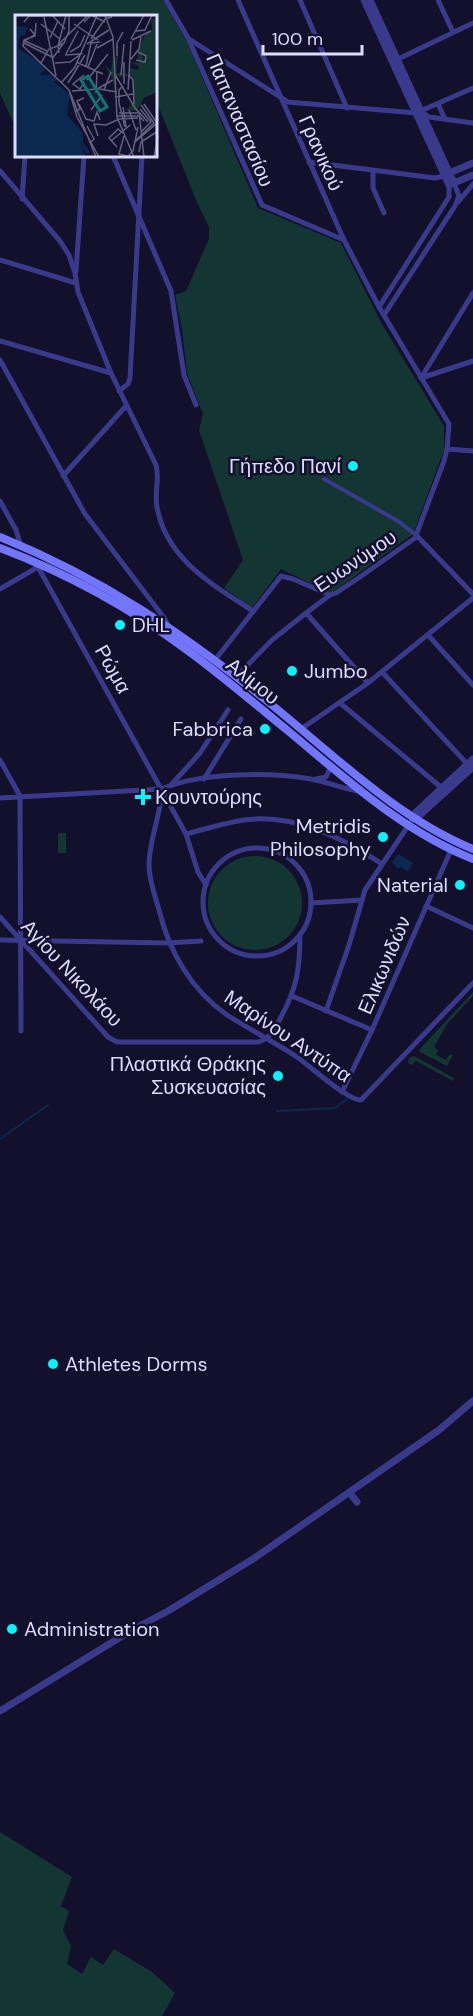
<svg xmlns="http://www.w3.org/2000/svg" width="473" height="2016" font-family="'DM Sans',sans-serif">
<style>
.green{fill:#133633}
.water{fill:#0b2850}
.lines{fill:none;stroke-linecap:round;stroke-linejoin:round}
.stream{stroke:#0b2850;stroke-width:2}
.pedestrian{stroke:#393a8c;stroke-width:4}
.minor{stroke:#393a8c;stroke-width:5}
.tertiary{stroke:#393a8c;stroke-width:7}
.secondary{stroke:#7276ff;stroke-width:8}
.poi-dot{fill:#07f3ff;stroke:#13102c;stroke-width:2}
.labels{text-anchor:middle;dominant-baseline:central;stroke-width:5;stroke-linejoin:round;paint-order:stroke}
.street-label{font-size:20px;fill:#dddbff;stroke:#13102c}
.poi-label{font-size:20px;fill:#dddbff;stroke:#13102c;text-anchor:end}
.inset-road{fill:none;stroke:#646180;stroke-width:1.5}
.view{fill:#0f766e;fill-opacity:0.15;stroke:#0f766e;stroke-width:3}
.inset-edge{fill:none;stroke:#dddbff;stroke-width:3}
</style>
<rect width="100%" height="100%" fill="#13102c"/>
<g class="green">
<polygon points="0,0 163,0 187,42 258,208 341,243 382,324 444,426 444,450 413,534 333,592 328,592 281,569 252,608 224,588 243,560 199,430 203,414 187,373 182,329 175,295 186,291 209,239 209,227 196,200 156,100 156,16 16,16 16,129 0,93"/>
<rect x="58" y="833" width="8" height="20"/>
<circle cx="255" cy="903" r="47"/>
<polygon points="473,992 473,996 447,1024 434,1047 438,1050 436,1055 446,1060 450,1054 453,1055 447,1066 418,1051"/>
<polygon points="414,1056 454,1078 453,1081 416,1061 412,1065 408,1063 409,1058"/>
<polygon points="0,1832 72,1877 61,1906 69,1911 63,1930 71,1946 67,1964 82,1974 91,1957 103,1965 114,1949 152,1972 175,1993 162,2016 0,2016"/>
</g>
<polygon class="water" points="398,854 413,863 408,872 401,867 398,869 392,862"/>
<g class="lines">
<g class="stream">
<polyline points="277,1111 335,1108 347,1099"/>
<polyline points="0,1139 48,1105"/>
</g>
<polyline class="pedestrian" points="324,479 398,521 416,535"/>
<g class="minor">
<polyline points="166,0 188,38 262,205 344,240"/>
<polyline points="300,0 347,108"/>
<polyline points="438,0 453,32"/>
<polyline points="189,39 288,102 416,113 473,88"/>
<polyline points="394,61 473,23"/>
<polyline points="438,104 445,119"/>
<polyline points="423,113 429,117 473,123"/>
<polyline points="113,156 171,291 184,375 196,405"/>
<polyline points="309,162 435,178 444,176"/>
<path d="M0 171 60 241 69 255 75 273 78 292 111 373 156 465C160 479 154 493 157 507 166 559 213 585 253 611"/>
<polyline points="373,171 373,188 384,213"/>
<polyline points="22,199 25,156"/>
<polyline points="458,202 473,184"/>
<polyline points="0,260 76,283"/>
<polyline points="76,271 84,156"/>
<polyline points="379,307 449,197 449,185"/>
<polyline points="384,315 455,206 459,196 454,183"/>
<polyline points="0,341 111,373"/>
<polyline points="0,360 85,514 165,619 168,626"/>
<polyline points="421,378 473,293"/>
<polyline points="421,378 473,361"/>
<polyline points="119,391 128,384 130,378 142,156"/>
<polyline points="447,449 473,451"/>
<polyline points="63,476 126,406"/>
<polyline points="0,501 16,530 21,546"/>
<polyline points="416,535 473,594"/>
<polyline points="39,564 38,567 186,834 198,872 206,885"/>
<polyline points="0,589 38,567"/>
<polyline points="306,613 368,683"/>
<polyline points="428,635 473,685"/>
<polyline points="215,660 281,576 293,579 330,595"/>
<polyline points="382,672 470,767"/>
<polyline points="236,677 272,640 306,613 330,595 336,593 360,577 415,538 444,461 447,449 449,424 379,307 344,240 238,0"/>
<polyline points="340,703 442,788"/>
<polyline points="301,729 368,683 473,598"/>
<polyline points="0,760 20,796 21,1031"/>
<polyline points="204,779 241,719"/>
<polyline points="316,779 326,777 331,766"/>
<polyline points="171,785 200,753 228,710"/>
<path d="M162 789C161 815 149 840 149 865 149 881 155 895 159 910 169 951 191 990 227 1015 249 1029 272 1041 294 1055 308 1064 348 1101 361 1100L473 983"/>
<path d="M0 798 162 789C201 772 269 772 311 779 327 782 344 789 361 792"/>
<path d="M186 834C205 829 225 823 244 820 295 813 342 838 382 864"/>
<circle cx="257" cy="902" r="54"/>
<polyline points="311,903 362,900"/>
<polyline points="426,906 473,928"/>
<path d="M0 917 108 1037 117 1042H259C271 1037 274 1030 280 1019 297 988 300 969 300 934"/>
<polyline points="0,940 168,943 201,941"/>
<polyline points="292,996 372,1030"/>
<polyline points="326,1011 349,945 365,890 414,817"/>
<polyline points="342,1092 372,1030 451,850"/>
</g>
<g class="tertiary">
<polyline points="364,0 449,185 473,175"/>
<polyline points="370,0 454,183"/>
<polyline points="447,174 473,163"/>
<polyline points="414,817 416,812 473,759"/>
<polyline points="414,817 420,815 473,767"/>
<polyline points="350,1493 357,1502"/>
<polyline points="0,1711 132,1630 168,1611 253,1559 439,1430 473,1401"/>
</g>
<g class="secondary">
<path d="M0 537C103 579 181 632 267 701 332 753 395 817 473 849"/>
<path d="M0 548C66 573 130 608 187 650 221 675 254 703 287 730 345 778 402 831 473 859"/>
</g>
</g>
<g class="poi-dot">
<circle cx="353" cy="466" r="6"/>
<circle cx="120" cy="625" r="6"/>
<circle cx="292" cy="671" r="6"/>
<circle cx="265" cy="729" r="6"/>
<path d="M140 788h6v6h6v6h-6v6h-6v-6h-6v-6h6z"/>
<circle cx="383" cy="837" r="6"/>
<circle cx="460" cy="885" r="6"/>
<circle cx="278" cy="1076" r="6"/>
<circle cx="53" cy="1364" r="6"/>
<circle cx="12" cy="1629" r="6"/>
</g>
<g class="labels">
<g class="street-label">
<text transform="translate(240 120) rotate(67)">Παπαναστασίου</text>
<text transform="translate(321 153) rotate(66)">Γρανικού</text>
<text transform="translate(355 561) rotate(-34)">Ευωνύμου</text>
<text transform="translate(113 669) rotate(61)">Ρώμα</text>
<text transform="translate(253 681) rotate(39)">Αλίμου</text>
<text transform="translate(384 965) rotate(-67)">Ελικωνιδών</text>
<text transform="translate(72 973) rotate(47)">Αγίου Νικολάου</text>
<text transform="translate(288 1036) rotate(34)">Μαρίνου Αντύπα</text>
</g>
<g class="poi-label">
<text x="341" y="466">Γήπεδο Πανί</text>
<text x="132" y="625" text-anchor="start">DHL</text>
<text x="304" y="671" text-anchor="start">Jumbo</text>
<text x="253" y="729">Fabbrica</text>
<text x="155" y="797" text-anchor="start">Κουντούρης</text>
<text x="371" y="826">Metridis<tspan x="371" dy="23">Philosophy</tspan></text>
<text x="448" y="885">Naterial</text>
<text x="266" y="1064">Πλαστικά Θράκης<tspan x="266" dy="23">Συσκευασίας</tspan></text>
<text x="65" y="1364" text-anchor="start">Athletes Dorms</text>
<text x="24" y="1629" text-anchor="start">Administration</text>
</g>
</g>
<g transform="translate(15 15)">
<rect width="142" height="142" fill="#13102c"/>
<path d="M136 4H142V77L129 83 122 96 111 95 119 87 117 60 106 62 100 59V82L98 64 90 51 96 55 98 43 103 41 101 58 114 59 115 53 123 55 124 51 116 48 128 47 131 41 125 38 129 44 124 46 122 40 129 21 137 15Z" fill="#133633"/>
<path d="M0 11 12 12 10 20 5 21 3 33 32 52 34 47 37 44 32 52 25 60 38 59 42 65 39 67 55 79 52 100 68 118V128L75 137 71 139 65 126 70 142H0Z" fill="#0b2850"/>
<path class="inset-road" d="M37 0 50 14M90 0 98 22 102 102 119 142M29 2 41 61M9 7 14 1H29M69 7 76 0 90 7M21 8 20 21 9 25 8 31 54 75 62 102 84 142M26 9 45 24M59 9 83 25M15 14 20 20 9 26 8 31 54 75 81 142M121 16 130 15 137 0M35 23 43 6M76 24 90 4 97 2M116 24 129 0M117 25 136 16M10 26 32 36M9 28 37 42M44 29 72 1M72 29 94 15M43 31 51 0M82 33 98 24M55 37 65 31 70 20M44 38 43 31 49 28 54 16V0M51 39 63 16M102 41V28L108 17M37 44 48 29M116 44 124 34 126 22M121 45 130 47 131 41 123 37M61 47 88 59M26 48 34 34 43 31 51 0M40 48 55 47 66 39 50 40M71 51 76 28 85 27M73 52 82 29M99 58 120 93 133 107M106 60 109 29M114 60 118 65 119 89M72 65 93 39M46 68 60 52 82 0M53 68 70 40M68 69 65 74 58 69 69 60M109 69V47M84 74 102 77M89 75 96 57M113 75 116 26M57 76 82 74 98 65M81 78 82 56M100 82 118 79M104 88 110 112M104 88V75L108 71M64 89 71 104 79 106 82 97 85 105M108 92 111 112M125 94 136 107 126 117M76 95 87 80M114 95 121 115M61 96 65 94 62 86 69 83M124 97 129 142M104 98H124M102 101H124L129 106M91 110 104 104 123 103M72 111 79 124 76 127M83 121 79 109 91 110M109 121 104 139 116 142M96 126 115 110M120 126 139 108 126 90M120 127 142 108 129 89M102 132 94 123 103 114 108 118M124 137 126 127 143 116M112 142 118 136 123 112M139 142 143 121"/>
<path class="view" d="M73 61 92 92 85 96 66 65Z"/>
<rect width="142" height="142" class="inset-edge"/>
</g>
<path d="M263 45v9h99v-9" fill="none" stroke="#dddbff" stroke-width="3"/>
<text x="272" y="45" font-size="18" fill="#dddbff" stroke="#13102c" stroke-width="4.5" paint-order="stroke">100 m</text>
</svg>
